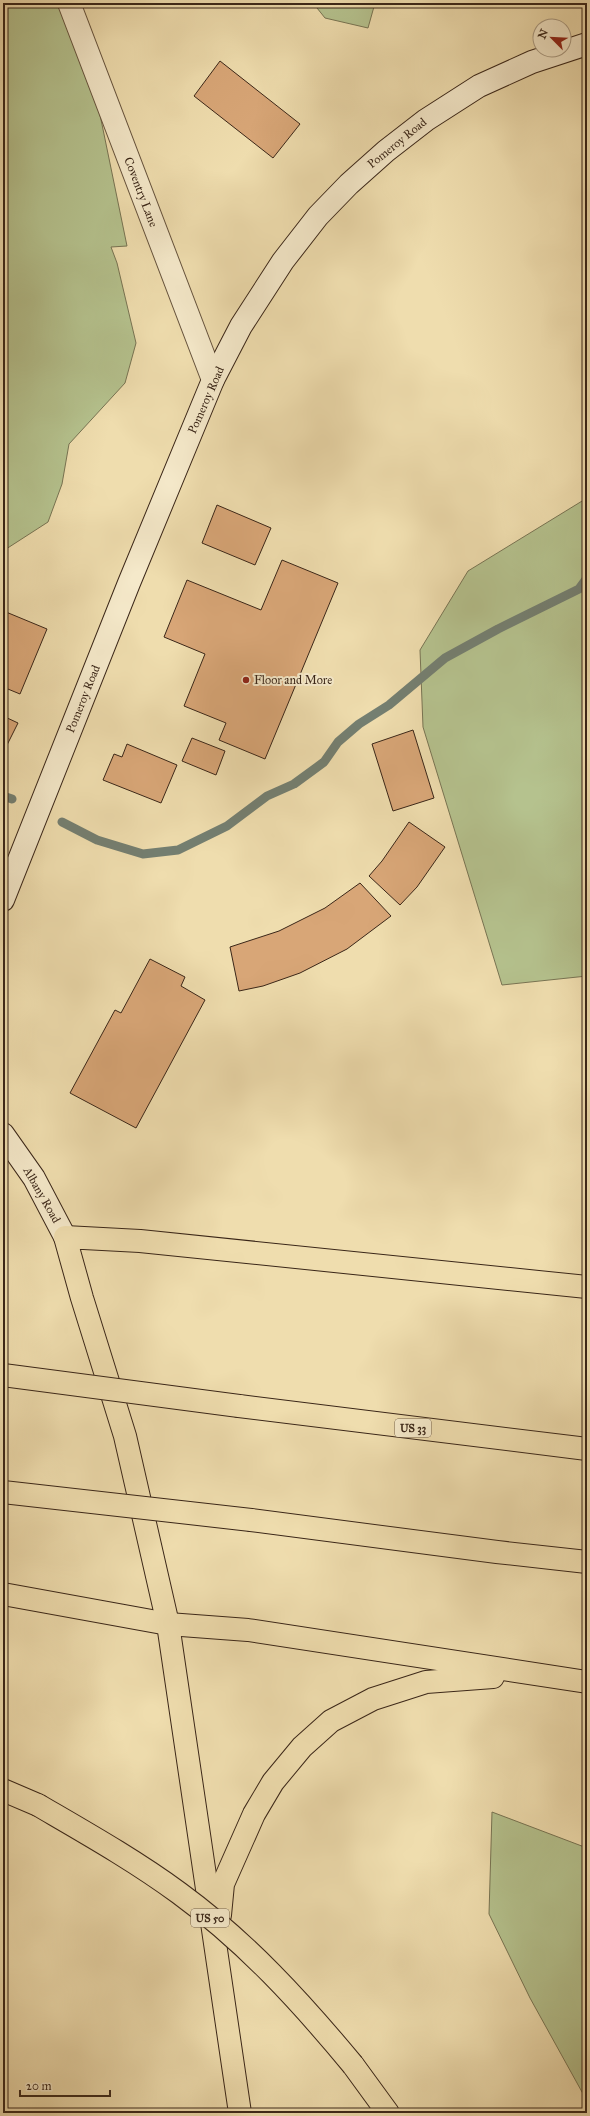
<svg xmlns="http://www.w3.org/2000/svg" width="590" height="2116" font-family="'IM FELL Great Primer',serif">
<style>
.green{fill:#b5c28e;stroke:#787453}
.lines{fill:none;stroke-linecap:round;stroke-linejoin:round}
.stream{stroke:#747f71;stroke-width:9}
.building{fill:#d8a677;stroke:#3a2618}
.street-casing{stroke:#67543e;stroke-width:24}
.secondary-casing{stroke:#3a2618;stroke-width:24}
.highway-casing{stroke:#3a2618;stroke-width:24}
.street{stroke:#f5e9ca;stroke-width:22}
.secondary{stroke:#f5e9ca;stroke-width:22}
.highway{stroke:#efddae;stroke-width:22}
.highway-bridge-casing{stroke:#3a2618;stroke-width:24;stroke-linecap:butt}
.highway-bridge{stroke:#efddae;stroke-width:22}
.poi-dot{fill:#8f2418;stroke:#f5e9ca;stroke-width:1.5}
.labels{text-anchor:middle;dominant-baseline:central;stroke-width:4;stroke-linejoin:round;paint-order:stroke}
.shield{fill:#f5e9ca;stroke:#72604d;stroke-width:1}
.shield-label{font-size:11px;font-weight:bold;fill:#3a2618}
.street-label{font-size:12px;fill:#3a2618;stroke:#f5e9ca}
.poi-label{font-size:12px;fill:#3a2618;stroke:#f5e9ca;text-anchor:start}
</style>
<rect width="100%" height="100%" fill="#efddae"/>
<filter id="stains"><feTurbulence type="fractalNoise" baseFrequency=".005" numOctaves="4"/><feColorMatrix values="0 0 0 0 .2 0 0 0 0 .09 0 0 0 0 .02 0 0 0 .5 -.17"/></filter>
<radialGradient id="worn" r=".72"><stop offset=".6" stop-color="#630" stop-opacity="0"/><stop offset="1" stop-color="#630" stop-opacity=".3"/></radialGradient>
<g class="green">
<polygon points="3,3 77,3 127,246 111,247 117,263 136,343 125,383 69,444 62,484 48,522 3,551"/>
<polygon points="313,3 375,3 368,28 325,18"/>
<polygon points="587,498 587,976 502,985 423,727 420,650 468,571"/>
<polygon points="492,1812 587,1848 587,2101 530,1998 489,1914"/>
</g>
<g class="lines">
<g class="stream">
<polyline points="3,796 12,799"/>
<polyline points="62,822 97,840 143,854 178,850 227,826 267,796 294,784 324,762 338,742 359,724 389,705 445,658 498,629 579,589 587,578"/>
</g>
</g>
<g class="building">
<polygon points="220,61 300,124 273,158 194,96"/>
<polygon points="217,505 271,528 255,565 202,543"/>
<polygon points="282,560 338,583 265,759 219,740 226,723 184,706 205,654 164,637 187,580 261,610"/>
<polygon points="6,612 47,629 20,694 3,687 3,620"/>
<polygon points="3,716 18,723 3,753"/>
<polygon points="413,730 434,798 393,811 372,744"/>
<polygon points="192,738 225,751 216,775 182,761"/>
<polygon points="127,744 177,765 161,803 103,780 114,754 122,757"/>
<polygon points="409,822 445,847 417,887 400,905 369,876 382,861"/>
<polygon points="360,883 391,916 347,949 300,973 263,986 239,991 230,947 279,931 325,908"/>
<polygon points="150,959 185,977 181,986 205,1000 136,1128 70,1093 115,1010 121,1013"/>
</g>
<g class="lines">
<g class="street-casing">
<polyline id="street" points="69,3 213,380"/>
</g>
<g class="secondary-casing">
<g id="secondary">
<polyline points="3,900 129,583 213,380 241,326 283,261 318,216 349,184 386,151 426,120 479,86 532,62 587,44"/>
<polyline points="3,1134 34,1178 65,1237"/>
</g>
</g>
<g class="highway-casing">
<g id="highway">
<polyline points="239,1406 587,1449"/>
<polyline points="251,1520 497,1552 587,1562"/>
<polyline points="3,1594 168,1624 248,1630 587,1682"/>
<polyline points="3,1790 38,1805"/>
<polyline points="220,1915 223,1884 254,1814 273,1782 302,1747 331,1721 373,1699 426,1682 493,1677"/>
<polyline points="353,2065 388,2113"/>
<polyline points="240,2113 168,1624 125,1436 82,1298 65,1237 140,1241 587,1287"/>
</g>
</g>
<use href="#street" class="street"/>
<use href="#secondary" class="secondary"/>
<use href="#highway" class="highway"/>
<g class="highway-bridge-casing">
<g id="highway-bridge">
<polyline points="3,1375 239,1406"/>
<polyline points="3,1492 251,1520"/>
<path d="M38 1805C86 1833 134 1860 179 1893 246 1942 300 2001 353 2065"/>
</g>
</g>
<use href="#highway-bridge" class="highway-bridge"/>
</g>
<circle class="poi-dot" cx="246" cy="680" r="4"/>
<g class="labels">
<g class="shield">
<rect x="395" y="1419" width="36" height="18" rx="3"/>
<rect x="191" y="1909" width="38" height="18" rx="3"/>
</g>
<g class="shield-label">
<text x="413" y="1428">US 33</text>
<text x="210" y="1918">US 50</text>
</g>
<g class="street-label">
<text transform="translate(397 143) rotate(-39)">Pomeroy Road</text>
<text transform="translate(141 192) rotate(69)">Coventry Lane</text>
<text transform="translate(206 400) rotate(-66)">Pomeroy Road</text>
<text transform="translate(83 699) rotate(-68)">Pomeroy Road</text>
<text transform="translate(42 1195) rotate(60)">Albany Road</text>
</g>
<g class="poi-label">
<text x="254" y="680">Floor and More</text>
</g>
</g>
<rect width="590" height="2116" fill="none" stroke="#efddae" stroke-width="16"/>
<rect x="4" y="4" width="582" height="2108" fill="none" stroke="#3a2618" stroke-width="2"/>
<rect x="8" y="8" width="574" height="2100" fill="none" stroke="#3a2618"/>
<g transform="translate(552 38) rotate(294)"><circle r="19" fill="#f5e9ca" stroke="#aa9b83"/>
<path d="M0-3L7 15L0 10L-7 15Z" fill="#8f2418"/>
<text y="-6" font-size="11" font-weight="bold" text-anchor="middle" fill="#3a2618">N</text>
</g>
<path d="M20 2090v6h90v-6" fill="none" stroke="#3a2618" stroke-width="2"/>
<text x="26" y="2090" font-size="12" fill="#3a2618" stroke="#f5e9ca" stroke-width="3" paint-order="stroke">20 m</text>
<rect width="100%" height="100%" filter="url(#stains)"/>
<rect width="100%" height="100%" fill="url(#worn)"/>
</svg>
